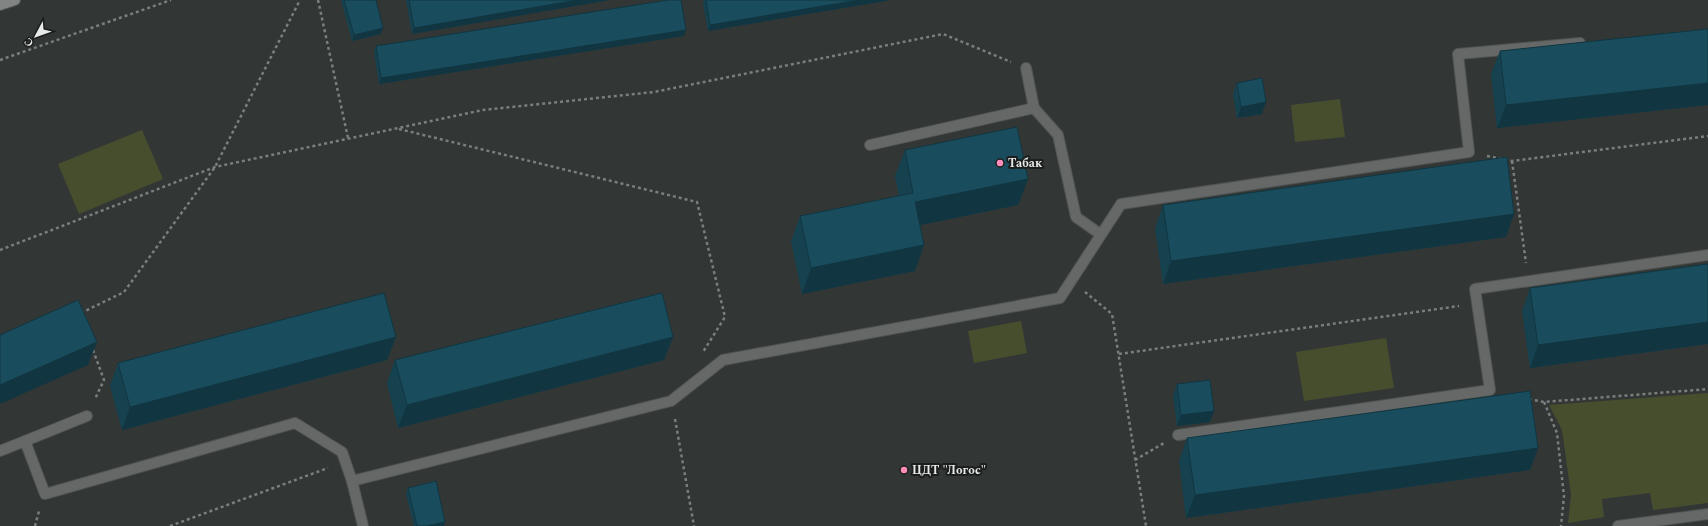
<svg xmlns="http://www.w3.org/2000/svg" width="1708" height="526" font-family="Spectral,serif">
<style>
.green{fill:#464e2e}
.lines{fill:none;stroke-linecap:round;stroke-linejoin:round}
.lane-casing{stroke:#4f5453;stroke-width:12}
.secondary-casing{stroke:#4f5453;stroke-width:12}
.path{stroke:#7a7e7d;stroke-width:2.5;stroke-dasharray:3 3;stroke-linecap:butt}
.lane{stroke:#666867;stroke-width:10}
.secondary{stroke:#818482;stroke-width:10}
.wall{fill:#164250}
.shaded-wall{fill:#123641}
.building{fill:#194d5d;stroke:#123641}
.poi-dot{fill:#ff8eb9;stroke:#1b1e1d;stroke-width:1.5}
.labels{text-anchor:middle;dominant-baseline:central;stroke-width:4;stroke-linejoin:round;paint-order:stroke}
.poi-label{font-size:12px;font-weight:bold;fill:#e7eae9;stroke:#1b1e1d;text-anchor:start}
</style>
<rect width="100%" height="100%" fill="#323736"/>
<g class="green">
<polygon points="1340,99 1345,137 1295,142 1291,105"/>
<polygon points="142,130 163,179 79,214 58,164"/>
<polygon points="1021,321 1027,353 974,363 968,331"/>
<polygon points="1386,338 1394,388 1304,401 1296,352"/>
<polygon points="1708,393 1708,503 1653,510 1650,493 1602,499 1604,517 1568,523 1571,495 1562,430 1549,405"/>
</g>
<g class="lines">
<g class="lane-casing">
<g id="lane">
<polyline points="1026,68 1034,108 1058,135 1076,217 1100,234"/>
<polyline points="870,145 1034,108"/>
<polyline points="1178,435 1490,390 1475,289 1708,255"/>
<polyline points="25,441 87,416"/>
<polyline points="0,451 25,441 45,494 295,423 342,452 352,481 671,401 723,360 1060,298 1121,204 1469,152 1458,54 1580,43"/>
<polyline points="352,481 363,526"/>
<polyline points="1618,526 1708,514"/>
</g>
</g>
<g class="secondary-casing">
<polyline id="secondary" points="0,5 15,0"/>
</g>
<g class="path">
<polyline points="318,0 348,138"/>
<polyline points="0,60 171,0"/>
<polyline points="399,129 697,202 725,317 703,352"/>
<polyline points="1487,156 1512,161 1708,136"/>
<polyline points="1512,161 1526,263"/>
<polyline points="0,250 215,167 483,110 654,92 943,34 1011,62"/>
<polyline points="1085,292 1112,314 1146,526"/>
<polyline points="81,313 124,292 215,167 300,0"/>
<polyline points="93,350 104,380 95,399"/>
<polyline points="1119,354 1459,306"/>
<polyline points="1529,399 1544,402 1708,389"/>
<polyline points="1544,402 1557,433 1564,496 1561,526"/>
<polyline points="675,419 694,526"/>
<polyline points="1135,460 1164,443"/>
<polyline points="35,526 39,511"/>
<polyline points="170,526 328,468"/>
</g>
<use href="#lane" class="lane"/>
<use href="#secondary" class="secondary"/>
</g>
<g class="wall">
<polygon points="341,0 376,0 381,34 352,41"/>
<polygon points="406,0 610,0 412,34"/>
<polygon points="704,0 891,0 708,31 703,3"/>
<polygon points="1708,29 1708,105 1497,128 1491,74 1500,51"/>
<polygon points="684,36 379,84 374,52 376,46"/>
<polygon points="1237,83 1262,114 1237,118 1233,94"/>
<polygon points="905,150 1028,179 1018,205 920,225 924,245 915,271 802,294 791,241 800,216 899,196 895,176"/>
<polygon points="1163,205 1506,237 1163,284 1155,228"/>
<polygon points="1708,264 1708,344 1530,368 1522,311 1530,288"/>
<polygon points="396,337 387,360 122,430 110,386 118,363"/>
<polygon points="673,337 664,360 398,428 387,383 395,360"/>
<polygon points="1177,384 1214,411 1210,422 1177,426 1173,396"/>
<polygon points="1187,438 1538,448 1530,470 1186,518 1179,461"/>
<polygon points="408,488 445,522 444,526 414,526 406,494"/>
</g>
<g class="shaded-wall">
<polygon points="578,0 610,0 412,34 414,28"/>
<polygon points="859,0 891,0 708,31 710,25"/>
<polygon points="383,28 381,34 352,41 354,35"/>
<polygon points="686,30 684,36 379,84 381,78"/>
<polygon points="1708,83 1708,105 1497,128 1506,105"/>
<polygon points="1266,102 1262,114 1237,118 1241,107"/>
<polygon points="1028,179 1018,205 906,228 915,202"/>
<polygon points="1514,214 1506,237 1163,284 1171,261"/>
<polygon points="924,245 915,271 802,294 811,268"/>
<polygon points="1708,322 1708,344 1530,368 1538,345"/>
<polygon points="396,337 387,360 122,430 130,407"/>
<polygon points="673,337 664,360 398,428 407,405"/>
<polygon points="97,342 88,365 0,404 0,385"/>
<polygon points="1214,411 1210,422 1177,426 1181,415"/>
<polygon points="1538,448 1530,470 1186,518 1195,495"/>
<polygon points="445,522 444,526 426,526"/>
</g>
<g class="building">
<polygon points="344,0 376,0 383,28 354,35"/>
<polygon points="409,0 578,0 414,28"/>
<polygon points="668,0 681,0 686,30 381,78 376,46"/>
<polygon points="706,0 859,0 710,25"/>
<polygon points="1708,29 1708,83 1506,105 1500,51"/>
<polygon points="1262,78 1266,102 1241,107 1237,83"/>
<polygon points="1017,127 1028,179 915,202 924,245 811,268 800,216 913,193 905,150"/>
<polygon points="1507,157 1514,214 1171,261 1163,205"/>
<polygon points="1708,264 1708,322 1538,345 1530,288"/>
<polygon points="384,293 396,337 130,407 118,363"/>
<polygon points="662,293 673,337 407,405 395,360"/>
<polygon points="78,300 97,342 0,385 0,335"/>
<polygon points="1210,380 1214,411 1181,415 1177,384"/>
<polygon points="1530,391 1538,448 1195,495 1187,438"/>
<polygon points="436,481 445,522 426,526 417,526 408,488"/>
</g>
<g class="poi-dot">
<circle cx="1000" cy="163" r="4"/>
<circle cx="904" cy="470" r="4"/>
</g>
<g class="labels">
<g class="poi-label">
<text x="1008" y="163">Табак</text>
<text x="912" y="470">ЦДТ "Логос"</text>
</g>
</g>
<g transform="translate(36 36) rotate(229)" stroke="#1b1e1d" stroke-width="3" paint-order="stroke">
<path d="M0-3L7 15L0 10L-7 15Z" fill="#e7eae9"/>
<text y="-6" font-size="11" font-weight="bold" text-anchor="middle" fill="#e7eae9">С</text>
</g>
</svg>
